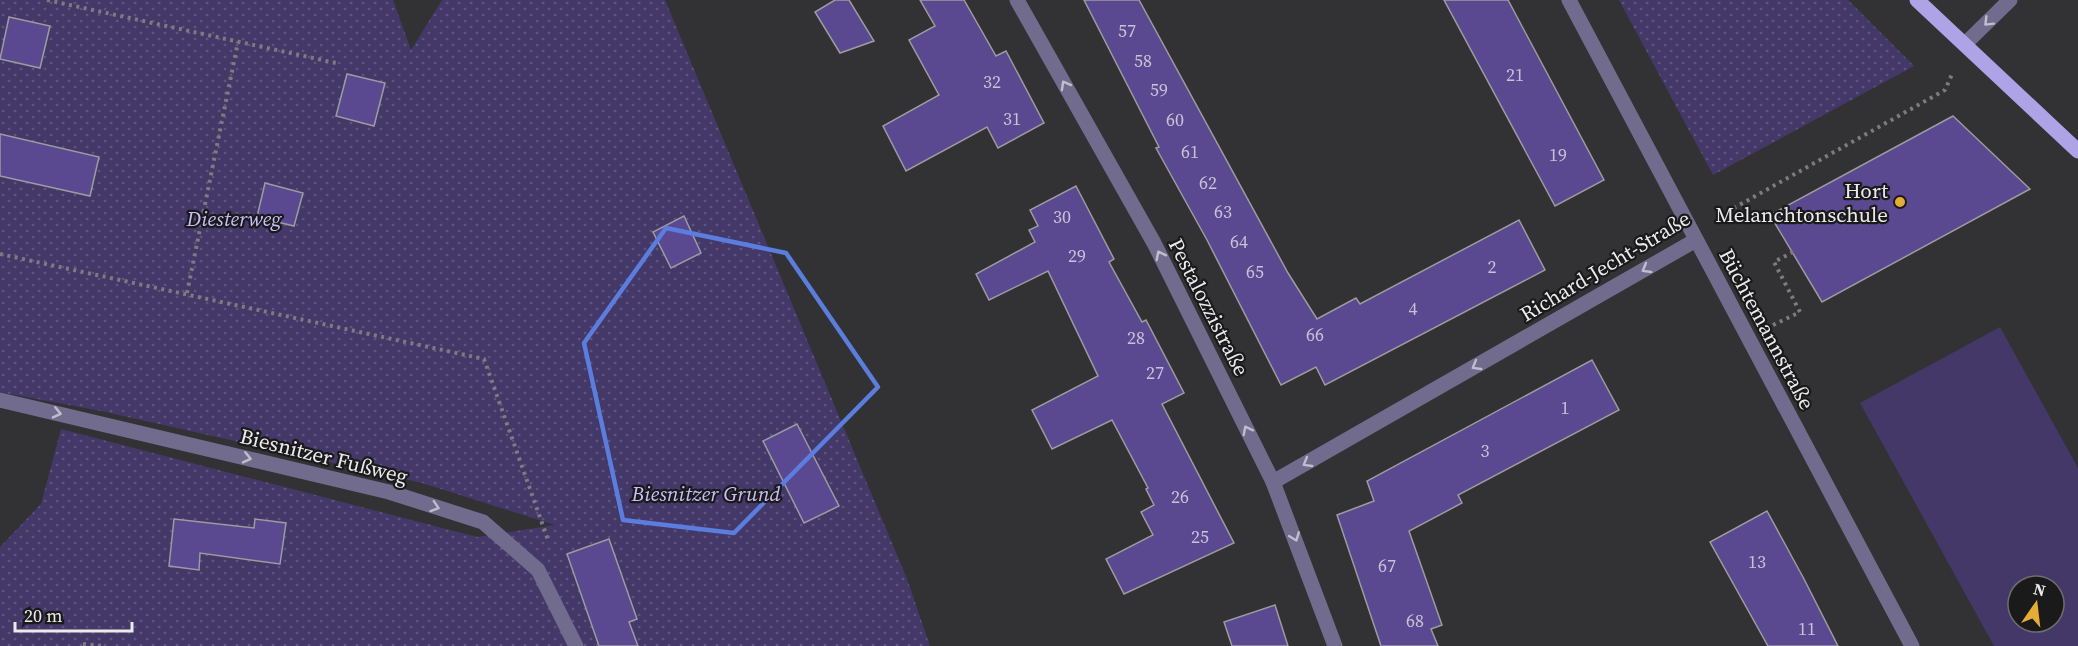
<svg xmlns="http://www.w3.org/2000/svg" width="2078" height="646" font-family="'Source Serif 4',serif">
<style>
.grass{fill:url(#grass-dots)}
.park{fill:#433868;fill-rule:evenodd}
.building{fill:#5a4891;stroke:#9c9c9f;stroke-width:1.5}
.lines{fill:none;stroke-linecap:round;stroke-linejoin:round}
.path{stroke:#7c7c7f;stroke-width:4;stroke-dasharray:3 4.5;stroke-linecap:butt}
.minor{stroke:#716c8d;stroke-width:15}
.major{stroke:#afa3e7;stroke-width:15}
.oneway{stroke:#c0becb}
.marked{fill:none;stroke:#5b7dde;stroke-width:4.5;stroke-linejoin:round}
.poi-dot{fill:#e5ad35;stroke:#1a1a1b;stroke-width:2}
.labels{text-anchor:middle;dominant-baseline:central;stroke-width:4.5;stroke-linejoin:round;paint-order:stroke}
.number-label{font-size:18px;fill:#c7c2d5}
.poi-label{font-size:21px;fill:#ebeaec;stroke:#1a1a1b;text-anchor:end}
.park-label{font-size:21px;font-style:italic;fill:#c9befc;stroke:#1a1a1b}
.street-label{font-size:21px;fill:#ebeaec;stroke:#1a1a1b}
</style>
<defs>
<pattern id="grass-dots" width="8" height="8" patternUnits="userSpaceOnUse" patternTransform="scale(1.5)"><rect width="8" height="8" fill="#433868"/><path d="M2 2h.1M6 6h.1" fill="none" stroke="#5e557e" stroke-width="1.8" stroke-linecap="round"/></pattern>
</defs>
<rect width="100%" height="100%" fill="#323235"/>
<g class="grass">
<polygon points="0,0 393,0 411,50 442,0 665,0 907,579 930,646 0,646 0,547 41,504 61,429 477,537 555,525 422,483 101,411 0,392"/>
<polygon points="1619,0 1848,0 1914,66 1713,175"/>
</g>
<path class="park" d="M2000 327 2078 468V646H1994L1860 403ZM2018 586H2054V622H2018Z"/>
<g class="building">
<polygon points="835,0 849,0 874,41 840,53 815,12"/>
<polygon points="920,0 964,0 996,56 1006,51 1044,123 998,148 987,127 906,171 883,126 939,95 909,40 935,26"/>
<polygon points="1084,0 1139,0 1288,273 1317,319 1356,298 1360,304 1519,220 1545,270 1325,385 1316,367 1281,385 1207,240 1156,148 1159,147"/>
<polygon points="1444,0 1508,0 1604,180 1555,206"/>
<polygon points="9,17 50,26 40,68 0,59"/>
<polygon points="347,74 385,83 374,126 336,116"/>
<polygon points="1953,116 2030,189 1822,302 1770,215"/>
<polygon points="0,134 99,157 90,196 0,176"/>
<polygon points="265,183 303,193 294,226 257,217"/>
<polygon points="1076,186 1114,259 1109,262 1142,322 1146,320 1184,393 1162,404 1234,543 1124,594 1106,559 1153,535 1141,512 1154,505 1146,489 1148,488 1112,420 1052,449 1032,410 1098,376 1048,271 989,300 976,274 1035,242 1029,230 1038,226 1030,210"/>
<polygon points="684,216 701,253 671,268 653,232"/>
<polygon points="1592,360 1619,410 1458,495 1462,503 1409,531 1442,625 1431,629 1438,646 1381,646 1337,515 1374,501 1367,481"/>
<polygon points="797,424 839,506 804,523 763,441"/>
<polygon points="1767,511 1804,579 1838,646 1768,646 1710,542"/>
<polygon points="174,519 254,528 255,519 286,523 280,564 200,553 199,570 169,566"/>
<polygon points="609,539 637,619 629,622 638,646 599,646 567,554"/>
<polygon points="1275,605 1288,646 1232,646 1224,622"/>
</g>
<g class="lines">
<g class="path">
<polyline points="47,0 336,63"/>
<polyline points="1716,222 1725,213 1945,90 1953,72"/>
<polyline points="0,254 484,359 548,540"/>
<polyline points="187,293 238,42"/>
<polyline points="1773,325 1800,312 1774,262 1793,252"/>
<polyline points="83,644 104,646"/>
</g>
<g class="minor">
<polyline points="1017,0 1154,243 1273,482 1335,646"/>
<polyline points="1569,0 1912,646"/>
<polyline points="1965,44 2010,0"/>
<polyline points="0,400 389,492 483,522 538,570 576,646"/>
<polyline points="1273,482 1696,240"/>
</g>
<polyline class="major" points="1917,0 2078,151"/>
</g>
<defs><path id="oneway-chevron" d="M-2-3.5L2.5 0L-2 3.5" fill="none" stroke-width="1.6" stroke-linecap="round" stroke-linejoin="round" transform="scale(1.5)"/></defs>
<g class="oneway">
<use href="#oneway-chevron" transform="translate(1988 22) rotate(135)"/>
<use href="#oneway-chevron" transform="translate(1065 85) rotate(-119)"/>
<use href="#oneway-chevron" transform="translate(1160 255) rotate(-117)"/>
<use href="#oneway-chevron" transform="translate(1646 269) rotate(150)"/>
<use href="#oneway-chevron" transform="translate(1476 366) rotate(150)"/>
<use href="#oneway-chevron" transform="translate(57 413) rotate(13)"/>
<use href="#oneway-chevron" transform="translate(1247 430) rotate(-117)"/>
<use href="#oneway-chevron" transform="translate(247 458) rotate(13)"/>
<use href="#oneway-chevron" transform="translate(1307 463) rotate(150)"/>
<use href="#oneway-chevron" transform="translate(435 507) rotate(18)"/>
<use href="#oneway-chevron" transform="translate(1295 537) rotate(69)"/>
</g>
<path class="marked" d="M666 228 786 253 878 387 734 533 623 520 584 343Z"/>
<circle class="poi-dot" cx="1900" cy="202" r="6"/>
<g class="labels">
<g class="number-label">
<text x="1127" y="30">57</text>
<text x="1143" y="60">58</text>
<text x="1515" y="74">21</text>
<text x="992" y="81">32</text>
<text x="1159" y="89">59</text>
<text x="1012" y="118">31</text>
<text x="1175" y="119">60</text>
<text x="1190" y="151">61</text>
<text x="1558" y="154">19</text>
<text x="1208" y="182">62</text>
<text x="1223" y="211">63</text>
<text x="1062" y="216">30</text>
<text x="1239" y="241">64</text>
<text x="1077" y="255">29</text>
<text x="1492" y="266">2</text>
<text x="1255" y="271">65</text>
<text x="1413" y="308">4</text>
<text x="1315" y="334">66</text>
<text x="1136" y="337">28</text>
<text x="1155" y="372">27</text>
<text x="1565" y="407">1</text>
<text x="1485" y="450">3</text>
<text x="1180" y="496">26</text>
<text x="1200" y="536">25</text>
<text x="1757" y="561">13</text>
<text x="1387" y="565">67</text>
<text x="1415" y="620">68</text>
<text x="1807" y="628">11</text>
</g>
<g class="poi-label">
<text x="1888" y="190">Hort<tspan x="1888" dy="24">Melanchtonschule</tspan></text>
</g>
<g class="park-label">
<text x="234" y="218">Diesterweg</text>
<text x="706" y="493">Biesnitzer Grund</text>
</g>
<g class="street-label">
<text transform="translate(1605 266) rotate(-31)">Richard-Jecht-Straße</text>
<text transform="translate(1209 307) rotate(63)">Pestalozzistraße</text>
<text transform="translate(1767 329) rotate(62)">Büchtemannstraße</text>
<text transform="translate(324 456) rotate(14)">Biesnitzer Fußweg</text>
</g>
</g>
<g transform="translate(2036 604) rotate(14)"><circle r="28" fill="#1a1a1b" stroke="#6e6d6f" stroke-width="1.5"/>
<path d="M0-4.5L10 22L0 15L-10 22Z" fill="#e5ad35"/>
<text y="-9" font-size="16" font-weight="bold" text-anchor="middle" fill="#ebeaec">N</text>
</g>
<path d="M15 622v9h117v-9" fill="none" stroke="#ebeaec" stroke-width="3"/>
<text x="24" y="622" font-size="18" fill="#ebeaec" stroke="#1a1a1b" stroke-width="4.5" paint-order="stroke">20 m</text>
</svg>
